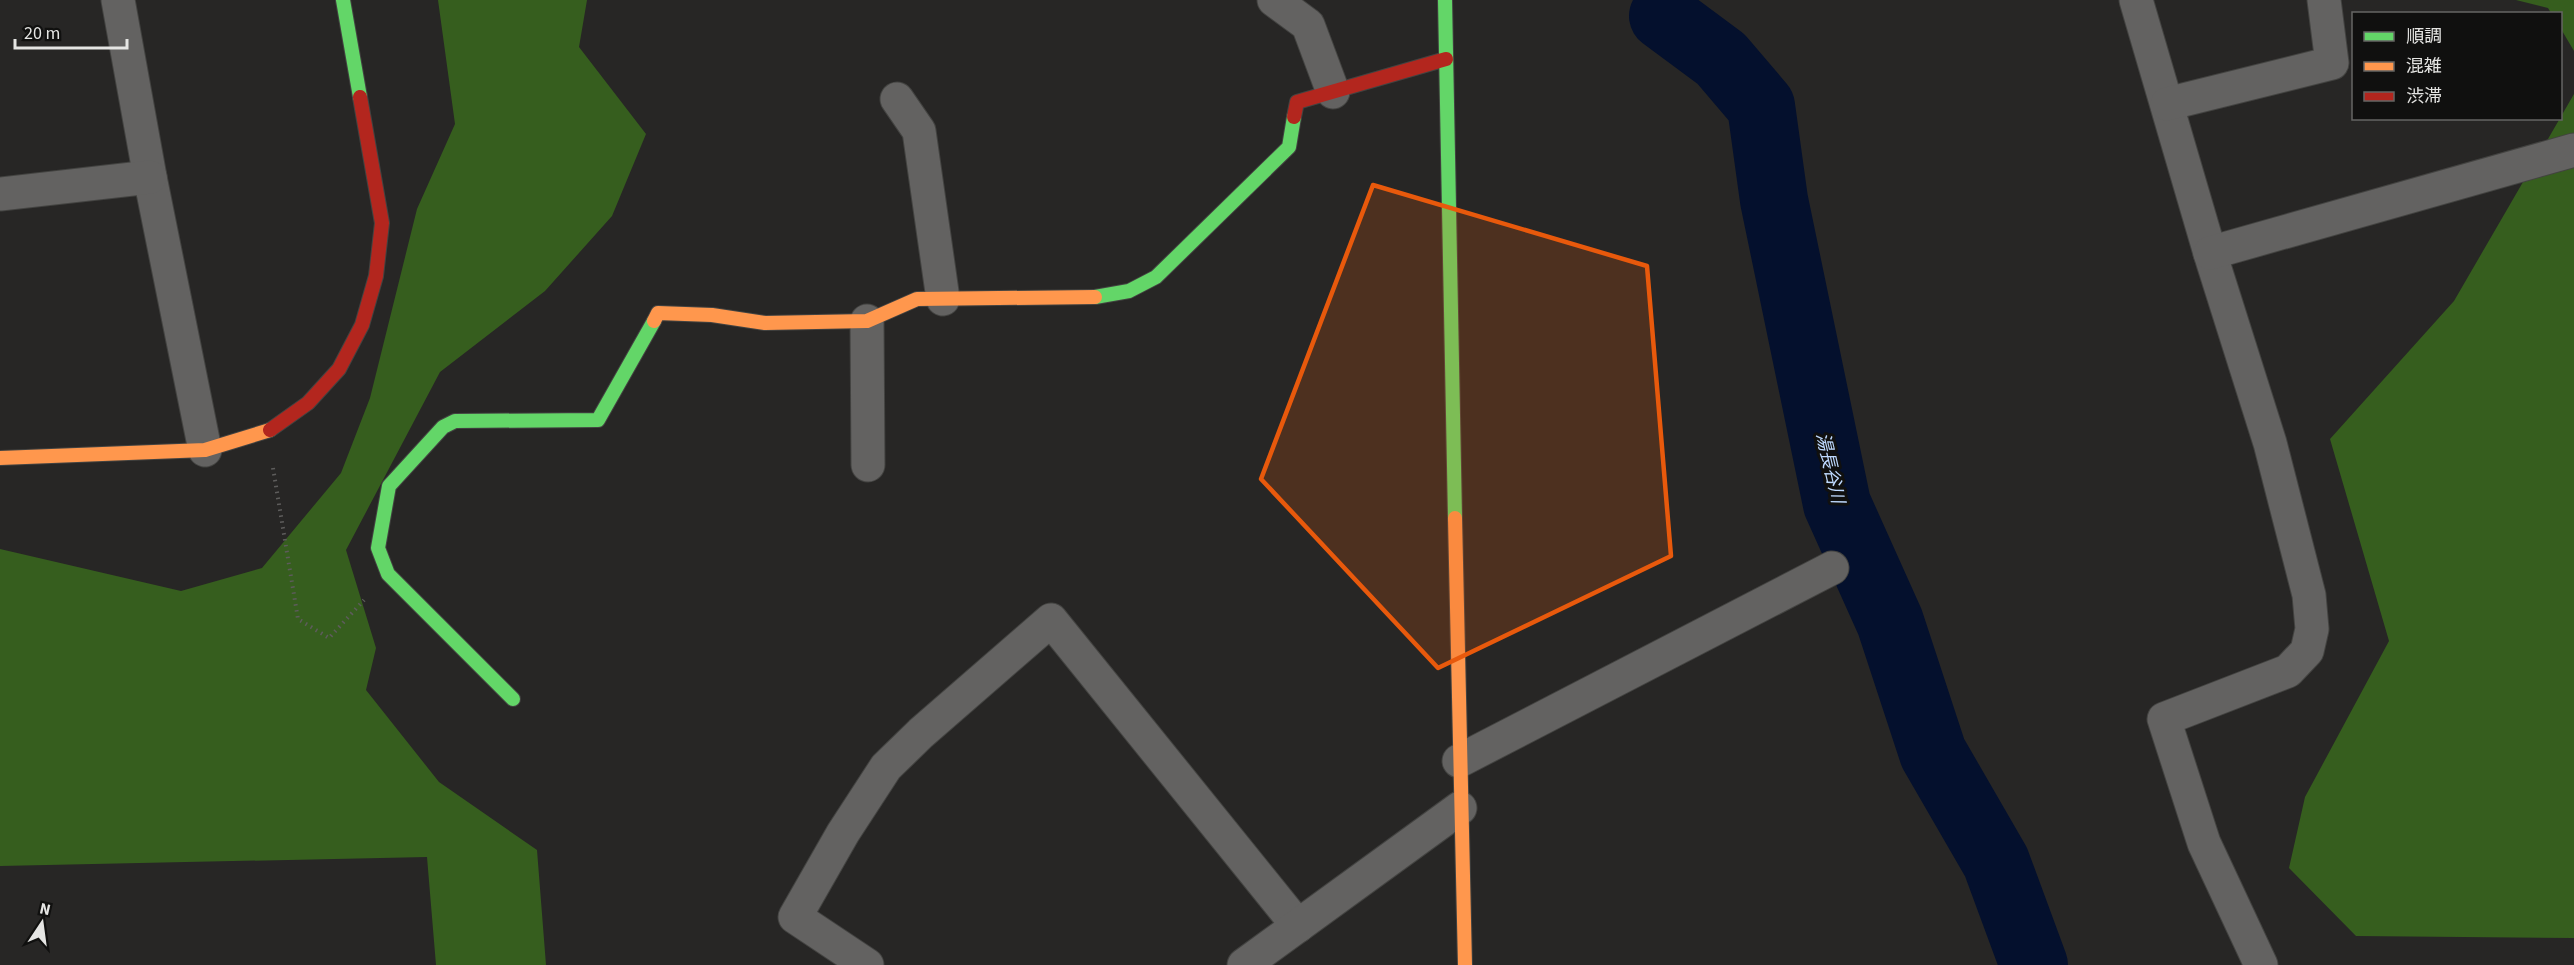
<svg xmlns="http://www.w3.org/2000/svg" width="2574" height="965" font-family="'Source Sans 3','Noto Sans JP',sans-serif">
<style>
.forest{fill:#365e1e}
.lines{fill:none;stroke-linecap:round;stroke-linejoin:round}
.stream{stroke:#04102d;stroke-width:10}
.river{stroke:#04102d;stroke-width:68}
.street-casing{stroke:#434341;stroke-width:35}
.fast-casing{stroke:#434341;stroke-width:16}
.slow-casing{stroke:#434341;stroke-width:16}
.jam-casing{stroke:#434341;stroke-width:16}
.path{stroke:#5d5c5b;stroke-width:4;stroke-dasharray:1.5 4.5;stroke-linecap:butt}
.street{stroke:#636261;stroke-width:33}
.fast{stroke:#63d668;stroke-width:14}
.slow{stroke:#ff974d;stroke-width:14}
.jam{stroke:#b3261e;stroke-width:14}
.marked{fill:#e8590c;fill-opacity:0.2;stroke:#e8590c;stroke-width:4.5;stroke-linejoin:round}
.labels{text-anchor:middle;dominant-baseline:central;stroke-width:6;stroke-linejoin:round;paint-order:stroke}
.water-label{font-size:18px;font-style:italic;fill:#bfdaff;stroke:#10100f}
</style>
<rect width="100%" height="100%" fill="#272625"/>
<g class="forest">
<polygon points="438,0 587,0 579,47 646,134 612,216 545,291 440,372 346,550 376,648 366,690 439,782 537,850 546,965 436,965 427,857 0,866 0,549 181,591 262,568 341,473 370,398 417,209 455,124"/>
<polygon points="2516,0 2574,0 2574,51 2561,29 2560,14 2551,13 2548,8"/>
<polygon points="2574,94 2574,938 2356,936 2289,868 2305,797 2389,641 2330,439 2454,301"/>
</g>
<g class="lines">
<polyline class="stream" points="1639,0 1663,16"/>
<polyline class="river" points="1663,16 1721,59 1761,106 1774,200 1837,504 1890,622 1933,753 1996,862 2034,965"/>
<g class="street-casing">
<g id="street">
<polyline points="118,0 150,177 205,450"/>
<polyline points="1274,0 1308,25 1333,92"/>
<polyline points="2136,0 2210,253 2270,443 2309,595 2312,629 2307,651 2288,671 2164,719 2204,843 2261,965"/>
<polyline points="897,99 919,131 943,299"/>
<polyline points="2167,104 2332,63 2324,0"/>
<polyline points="0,194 150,177"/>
<polyline points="2210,253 2574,150"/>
<polyline points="867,321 868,465"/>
<polyline points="1459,761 1832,568"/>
<polyline points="867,965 795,917 843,833 886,767 921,733 1051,620 1298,926"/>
<polyline points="1244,965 1460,808"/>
</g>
</g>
<g class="fast-casing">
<g id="fast">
<polyline points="343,0 360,97"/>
<polyline points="1445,0 1455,518"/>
<polyline points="1095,297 1129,291 1156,277 1289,147 1294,117"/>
<polyline points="513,699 388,574 378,548 389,486 443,427 455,421 598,420 654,321"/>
</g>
</g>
<g class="slow-casing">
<g id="slow">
<polyline points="654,321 658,313 712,315 765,323 867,321 917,299 1095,297"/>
<polyline points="0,458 205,450 270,430"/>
<polyline points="1455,518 1465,965"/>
</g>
</g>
<g class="jam-casing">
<g id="jam">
<polyline points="1294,117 1297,102 1446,59"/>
<polyline points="270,430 308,403 339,369 362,325 376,276 382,223 360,97"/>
</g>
</g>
<polyline class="path" points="273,468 298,619 329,638 364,600"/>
<use href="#street" class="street"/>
<use href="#fast" class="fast"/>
<use href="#slow" class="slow"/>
<use href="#jam" class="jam"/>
</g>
<path class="marked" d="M1373 185 1647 266 1671 556 1438 668 1261 479Z"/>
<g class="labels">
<g class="water-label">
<text transform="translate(1830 468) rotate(77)">湯長谷川</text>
</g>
</g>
<rect x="2352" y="12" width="210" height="108" fill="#10100f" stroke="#656564" stroke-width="1.5"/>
<rect x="2364" y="32" width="30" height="9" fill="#63d668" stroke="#656564" stroke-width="1.5"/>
<text x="2406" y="42" font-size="18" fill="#e5e5e3">順調</text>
<rect x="2364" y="62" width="30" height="9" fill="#ff974d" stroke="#656564" stroke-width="1.5"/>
<text x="2406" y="72" font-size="18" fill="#e5e5e3">混雑</text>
<rect x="2364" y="92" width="30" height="9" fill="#b3261e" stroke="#656564" stroke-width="1.5"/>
<text x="2406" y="102" font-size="18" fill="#e5e5e3">渋滞</text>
<g transform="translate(42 923) rotate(13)" stroke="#10100f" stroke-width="4.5" paint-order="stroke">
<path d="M0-4.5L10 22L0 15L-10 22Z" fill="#e5e5e3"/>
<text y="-9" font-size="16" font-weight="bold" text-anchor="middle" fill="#e5e5e3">N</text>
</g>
<path d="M15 39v9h112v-9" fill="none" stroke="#e5e5e3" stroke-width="3"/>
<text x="24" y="39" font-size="18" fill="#e5e5e3" stroke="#10100f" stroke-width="4.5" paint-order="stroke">20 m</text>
</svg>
